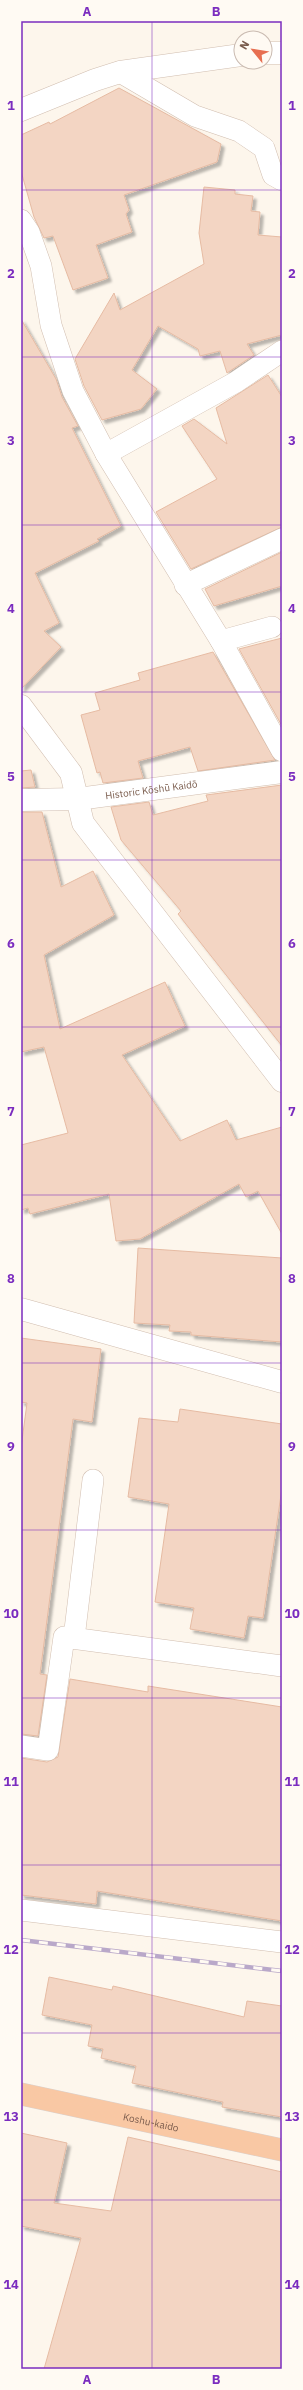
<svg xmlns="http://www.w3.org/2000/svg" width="303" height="2390" font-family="'IBM Plex Sans',sans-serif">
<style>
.building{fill:#f3d5c3;stroke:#e6bba3;filter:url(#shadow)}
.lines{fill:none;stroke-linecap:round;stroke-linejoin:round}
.service-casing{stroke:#d1beb0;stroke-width:22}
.minor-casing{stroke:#d1beb0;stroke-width:23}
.trunk-casing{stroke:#dad1cd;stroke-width:23}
.service{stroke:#fff;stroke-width:21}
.minor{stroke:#fff;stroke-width:22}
.trunk{stroke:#f9c8a4;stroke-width:22}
.rail-casing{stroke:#b9a8c9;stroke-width:4.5}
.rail{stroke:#fffaf3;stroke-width:3;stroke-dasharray:9;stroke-linecap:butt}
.grid{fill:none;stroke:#7b2cbf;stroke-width:1;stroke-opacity:0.55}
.labels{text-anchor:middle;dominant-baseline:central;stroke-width:4;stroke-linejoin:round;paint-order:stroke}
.street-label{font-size:10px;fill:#7a5c4d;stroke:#fffaf3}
.neatline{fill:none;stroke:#7b2cbf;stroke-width:1.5}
.grid-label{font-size:13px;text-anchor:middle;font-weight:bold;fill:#7b2cbf}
</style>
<defs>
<filter id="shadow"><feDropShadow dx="3.5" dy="3.5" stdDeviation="1" flood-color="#0004"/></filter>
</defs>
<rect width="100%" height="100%" fill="#fdf6ec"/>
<g class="building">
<polygon points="119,88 221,144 217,162 124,195 129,210 126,214 132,232 96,245 108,278 73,290 53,236 44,238 34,217 21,171 21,135 49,122 50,124"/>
<polygon points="204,187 235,190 235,194 253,196 251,211 260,212 258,235 282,237 282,335 247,344 254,355 227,373 220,351 200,356 198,349 158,326 132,370 157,389 141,409 102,420 84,386 75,359 114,293 120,310 204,264 199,233"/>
<polygon points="21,319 56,379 62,397 78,426 72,428 121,526 97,539 99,541 35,573 59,623 44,631 61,647 21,689"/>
<polygon points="268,375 282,397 282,527 191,569 156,512 217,479 182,426 194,419 227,444 216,408"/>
<polygon points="282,552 282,586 214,606 205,589"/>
<polygon points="282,638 282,726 239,649"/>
<polygon points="213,652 275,760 198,771 190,747 138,761 143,778 103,783 100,772 97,773 81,715 100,710 95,693 140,680 138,673"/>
<polygon points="31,770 35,787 21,788 21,771"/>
<polygon points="282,785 282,1046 178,914 181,911 121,840 111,807 149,802 153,815 208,801 206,795"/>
<polygon points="21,812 42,812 61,887 93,871 114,915 44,955 60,1029 165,982 185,1026 122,1055 180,1141 227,1120 236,1140 282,1127 282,1234 258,1191 246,1197 239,1184 140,1239 116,1241 109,1194 30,1214 28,1208 21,1210 21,1145 68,1133 44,1047 21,1052"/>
<polygon points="138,1248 282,1258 282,1342 191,1335 191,1332 169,1331 170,1325 134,1323"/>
<polygon points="21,1338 101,1349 92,1422 73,1419 40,1674 47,1675 38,1736 21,1734 21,1448 27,1403 21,1402"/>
<polygon points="180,1409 282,1424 282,1488 263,1618 248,1616 244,1638 190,1629 194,1608 155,1602 169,1504 128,1497 139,1418 178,1422"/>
<polygon points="70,1679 148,1692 148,1686 282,1707 282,1921 97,1891 96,1904 21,1895 21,1758 47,1762 58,1757"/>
<polygon points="49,1977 112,1990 113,1986 244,2017 247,2001 282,2006 282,2117 222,2107 223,2102 132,2083 136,2066 101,2058 103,2049 88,2046 92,2025 42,2015"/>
<polygon points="21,2133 67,2143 54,2203 111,2211 128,2137 282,2172 282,2369 44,2369 81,2238 21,2226"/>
</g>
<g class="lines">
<g class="service-casing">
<g id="service">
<polyline points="120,72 195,116 239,131 264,148 273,175 282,180"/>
<polyline points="21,220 29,232 41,266 51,325 73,391 106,454 221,641 282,751"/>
<polyline points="106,454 236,382 282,351"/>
<polyline points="185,585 282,539"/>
<polyline points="221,641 272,627"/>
<polyline points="74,1638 93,1480"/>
<polyline points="21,1746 48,1750 64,1637 282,1666"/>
<polyline points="21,1910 282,1942"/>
</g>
</g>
<g class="minor-casing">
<g id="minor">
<polyline points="265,53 282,53"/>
<polyline points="21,110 95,80 120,72 241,55"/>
<polyline points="21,706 71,773 83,823 282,1081"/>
<path id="s1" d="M21 800 78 799 282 772"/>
<polyline points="21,1309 282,1382"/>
</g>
</g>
<g class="trunk-casing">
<g id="trunk">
<path id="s2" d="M21 2094 282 2150"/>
</g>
</g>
<use href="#service" class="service"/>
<use href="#minor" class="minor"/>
<use href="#trunk" class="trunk"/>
<g class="rail-casing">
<polyline id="rail" points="21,1940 282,1971"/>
</g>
<use href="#rail" class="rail"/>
</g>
<path class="grid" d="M152 21V2369M21 190H282M21 357H282M21 525H282M21 692H282M21 860H282M21 1027H282M21 1195H282M21 1363H282M21 1530H282M21 1698H282M21 1865H282M21 2033H282M21 2200H282"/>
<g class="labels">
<g class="street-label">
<text stroke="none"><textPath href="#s1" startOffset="131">Historic Kōshū Kaidō</textPath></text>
<text stroke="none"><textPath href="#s2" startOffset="133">Koshu-kaido</textPath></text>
</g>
</g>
<rect width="303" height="2390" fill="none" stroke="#fffaf3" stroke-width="44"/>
<g transform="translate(253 50) rotate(300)"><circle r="19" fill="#fffaf3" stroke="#cabbb1"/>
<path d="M0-3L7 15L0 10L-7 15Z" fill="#e76f51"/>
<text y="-6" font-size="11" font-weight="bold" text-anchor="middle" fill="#7a5c4d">N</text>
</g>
<rect x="22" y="22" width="259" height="2346" class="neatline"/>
<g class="grid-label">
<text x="87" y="16">A</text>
<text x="216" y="16">B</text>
<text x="11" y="110">1</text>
<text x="292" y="110">1</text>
<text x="11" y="278">2</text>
<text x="292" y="278">2</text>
<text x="11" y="445">3</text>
<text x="292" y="445">3</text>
<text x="11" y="613">4</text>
<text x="292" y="613">4</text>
<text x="11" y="781">5</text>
<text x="292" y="781">5</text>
<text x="11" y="948">6</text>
<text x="292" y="948">6</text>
<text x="11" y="1116">7</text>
<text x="292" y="1116">7</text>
<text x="11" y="1283">8</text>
<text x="292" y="1283">8</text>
<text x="11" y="1451">9</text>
<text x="292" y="1451">9</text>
<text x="11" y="1618">10</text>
<text x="292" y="1618">10</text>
<text x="11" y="1786">11</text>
<text x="292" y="1786">11</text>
<text x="11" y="1954">12</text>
<text x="292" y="1954">12</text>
<text x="11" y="2121">13</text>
<text x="292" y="2121">13</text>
<text x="11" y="2289">14</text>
<text x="292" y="2289">14</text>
<text x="87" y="2384">A</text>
<text x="216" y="2384">B</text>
</g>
</svg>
